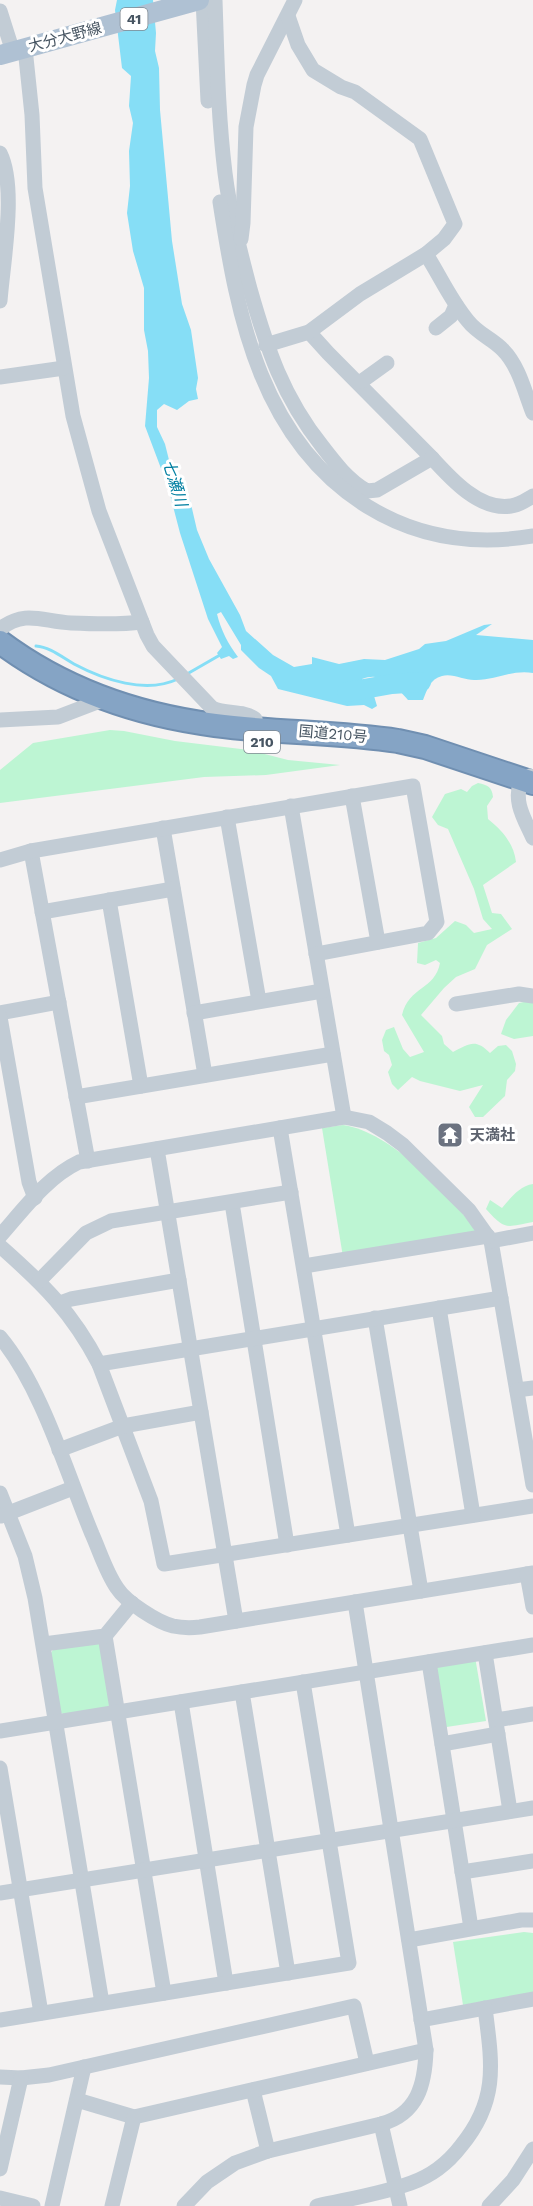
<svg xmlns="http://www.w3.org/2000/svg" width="533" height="2206" font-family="'Work Sans','Noto Sans JP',sans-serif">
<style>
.green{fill:#bdf5d3}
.water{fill:#86def6}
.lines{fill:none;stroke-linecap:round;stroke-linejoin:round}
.stream{stroke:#86def6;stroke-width:3}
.river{stroke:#86def6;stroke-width:20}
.highway-casing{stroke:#708fb1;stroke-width:26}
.minor{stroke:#c2ccd5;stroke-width:15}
.major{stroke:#afc1d3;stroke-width:20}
.highway{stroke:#85a4c5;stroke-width:22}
.labels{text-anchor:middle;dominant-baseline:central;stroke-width:6;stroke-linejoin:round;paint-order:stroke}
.shield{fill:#fff;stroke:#7e8891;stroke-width:1.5}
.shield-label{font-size:14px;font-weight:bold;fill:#475562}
.street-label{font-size:15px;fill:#475562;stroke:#fff}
.worship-label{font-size:15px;font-weight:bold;fill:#5b616d;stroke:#fff;text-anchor:start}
.water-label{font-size:16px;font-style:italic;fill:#0380a2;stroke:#fff}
</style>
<rect width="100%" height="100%" fill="#f4f2f2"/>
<g class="green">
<polygon points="110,730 124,731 175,741 249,750 288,760 340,765 266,775 204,777 0,803 0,770 33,743"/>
<path d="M478 783C488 785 492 787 493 797L487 806 488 819C502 830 514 844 516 862L483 885 492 913 501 914 512 929 487 945 475 969 456 977 444 988 421 1015 442 1036 444 1044 453 1052C469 1044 475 1038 490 1053L498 1046 506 1045 512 1051 516 1064 515 1071 507 1080 505 1096 483 1117H475L469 1107 483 1085 460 1091 420 1081 412 1077 398 1090 392 1084 388 1072 392 1065 389 1055 384 1051 382 1040 386 1030 394 1027 403 1049 410 1057 424 1052 402 1015C409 986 435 990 440 963L436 960 425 965 417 963 418 943 436 938 455 921 466 925 474 933 492 929 483 919 474 889 448 829 438 825 432 817 445 794 461 789 467 792 472 786Z"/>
<polygon points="533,1000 533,1036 514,1039 501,1034 506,1020 519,1003"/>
<path d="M343 1125C392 1132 446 1193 477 1231L343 1257 322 1128Z"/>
<path d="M533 1184V1222C505 1227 506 1231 486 1209L490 1200 502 1208C511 1198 519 1186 533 1184Z"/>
<polygon points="101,1642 111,1703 109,1708 63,1714 60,1712 51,1653 54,1648"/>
<polygon points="474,1651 486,1721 440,1728 428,1658"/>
<polygon points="524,1932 533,1933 533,1993 463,2005 453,1942"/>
</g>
<path class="water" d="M117 0H153L156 33 155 51 159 68 160 110 172 241 182 304 191 330 198 378 196 389 198 399 189 401 177 410 164 404 157 410V427L165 444 170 464 179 476 190 500 197 530 209 559 240 615 246 631 273 655 294 667 312 664V657L339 664 364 659 385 660 419 649 425 644 446 641 484 625 492 624 476 635 533 640V673C512 669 495 681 474 680 464 680 452 673 442 676 430 679 427 690 423 700H408C396 686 382 671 362 679L364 685 371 686 377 706 372 709 364 705 347 706 278 689 271 676 259 668 241 650V645L221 612 217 614C221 630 228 644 238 657L233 659 229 656 221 659 217 653 222 647 208 619 180 533 168 487 145 426 149 378 148 351 144 330V288L133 251 127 213 130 186 129 151 133 123 129 106 131 76 122 68 115 10Z"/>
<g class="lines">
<g class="stream">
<path d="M36 646C50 647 63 658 74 664 104 680 146 694 178 679"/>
<polyline points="187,674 220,655"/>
</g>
<polyline class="river" points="347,692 392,684 421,682"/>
<g class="highway-casing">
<path id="highway" d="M0 642C63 689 137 715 215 725 276 733 338 732 398 741L425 747 533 783"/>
</g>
<g class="minor">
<polyline points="203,0 208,101"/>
<path d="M215 0C217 58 218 116 225 173 230 213 240 251 250 289 267 349 283 397 322 446 335 463 348 480 367 491L377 490 432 458 328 353 309 332"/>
<polyline points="0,11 13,52"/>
<path d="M25 48 32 115 35 188 73 416 99 511 147 635 153 646 212 708C226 715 243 710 255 719L257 728"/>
<path d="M0 153C17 187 3 262 0 301"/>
<path d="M220 202C229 260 239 320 261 374 308 490 407 557 533 536"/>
<polyline points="241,239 243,223 246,127 254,85 257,75 295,0"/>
<path d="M426 254C440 276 451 301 468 321 478 334 493 339 503 350 519 366 525 393 533 413"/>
<polyline points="436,328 451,316 456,305"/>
<polyline points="266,345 309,332 360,294 426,254 444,239 455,224 420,139 355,92 341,87 313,70 298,45 288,16"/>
<polyline points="0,377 64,368"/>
<polyline points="362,381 387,363"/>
<path d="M432 458C451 479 480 511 511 506 520 505 526 500 533 496"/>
<path d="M0 629C26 609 43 622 71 623 94 624 119 625 142 622"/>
<polyline points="0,720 58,717 105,699"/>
<path d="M530 776 521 780C513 802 524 818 533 838"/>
<polyline points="352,796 378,942"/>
<polyline points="291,806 344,1117"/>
<polyline points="227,817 259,1001"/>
<polyline points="163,828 205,1075"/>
<polyline points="31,851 88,1161"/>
<polyline points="0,860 31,851 413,786 437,922 428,933 316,954"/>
<polyline points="109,900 141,1086"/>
<polyline points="42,912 173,889"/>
<polyline points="456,1004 519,994 533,996"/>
<polyline points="0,1013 59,1002"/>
<polyline points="194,1013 322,991"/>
<polyline points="0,1017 29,1182 35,1198"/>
<polyline points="76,1097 333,1054"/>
<polyline points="280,1128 348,1535"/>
<polyline points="157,1149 236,1621"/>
<polyline points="232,1203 287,1545"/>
<path d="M0 1236C23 1210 47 1177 79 1162L344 1117 369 1122 387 1133 403 1145 469 1210 491 1241 533 1485"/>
<polyline points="491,1241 533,1233"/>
<path d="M0 1246C43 1284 72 1312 99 1364L151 1501 164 1564 533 1506"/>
<polyline points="304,1266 488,1236"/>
<polyline points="39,1281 86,1233 111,1221 291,1192"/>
<polyline points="60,1303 71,1299 179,1280"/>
<polyline points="439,1308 473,1515"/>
<polyline points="375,1318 421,1591"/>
<path d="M0 1337C42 1387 67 1474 92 1534 100 1552 106 1572 117 1588 126 1602 157 1622 173 1626 182 1628 191 1628 200 1627L533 1573"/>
<polyline points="99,1364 501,1298"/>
<polyline points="517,1390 533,1388"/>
<polyline points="59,1450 123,1426 201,1412"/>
<polyline points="0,1493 25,1556 35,1598 102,2003"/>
<polyline points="1,1516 73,1488"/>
<polyline points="527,1574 533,1607"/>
<polyline points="105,1636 164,1993"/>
<polyline points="44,1644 105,1636 132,1603"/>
<polyline points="485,1653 510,1811"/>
<polyline points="429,1662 471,1928"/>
<polyline points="242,1692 288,1973"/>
<polyline points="181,1702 226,1983"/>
<polyline points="496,1720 533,1714"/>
<polyline points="0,1731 533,1645"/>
<polyline points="442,1744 498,1734"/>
<polyline points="0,1768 41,2013"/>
<polyline points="462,1872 533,1861"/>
<polyline points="0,1893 533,1808"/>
<polyline points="409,1940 521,1920 533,1920"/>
<polyline points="0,2020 349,1963 303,1682"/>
<polyline points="421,2020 533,1999"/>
<polyline points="0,2077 21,2078 49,2075 354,2006 367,2063"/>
<polyline points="253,2090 268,2151"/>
<polyline points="77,2100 134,2117"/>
<polyline points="381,2124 400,2206"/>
<polyline points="0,2169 21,2078"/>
<polyline points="0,2198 33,2206"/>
<polyline points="52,2206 84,2067"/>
<polyline points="112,2206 134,2117 426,2050"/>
<path d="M184 2206 207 2182 235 2163 268 2151 381 2124C418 2114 425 2084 426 2050L355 1602"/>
<path d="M317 2206C348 2199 381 2194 411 2183 431 2176 448 2163 461 2146 499 2100 492 2063 485 2008"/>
<polyline points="489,2206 513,2180 533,2149"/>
</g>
<polyline class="major" points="0,55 199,0"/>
<use href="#highway" class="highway"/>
</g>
<defs>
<g id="temple-square" transform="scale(1.35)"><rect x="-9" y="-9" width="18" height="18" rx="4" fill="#6b7280" stroke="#fff"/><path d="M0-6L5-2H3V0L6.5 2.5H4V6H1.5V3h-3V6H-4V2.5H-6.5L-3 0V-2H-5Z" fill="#fff"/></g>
</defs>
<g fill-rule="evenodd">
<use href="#temple-square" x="450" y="1135"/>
</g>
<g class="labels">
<g class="shield">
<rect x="120.5" y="8" width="27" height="22" rx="4.5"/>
<rect x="244" y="731" width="36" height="22" rx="4.5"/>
</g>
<g class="shield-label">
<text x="134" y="19">41</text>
<text x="262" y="742">210</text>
</g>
<g class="street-label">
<text transform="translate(65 37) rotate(-15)">大分大野線</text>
<text transform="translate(333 734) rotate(5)">国道210号</text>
</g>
<g class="worship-label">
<text x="470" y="1135">天満社</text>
</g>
<g class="water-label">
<text transform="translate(175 483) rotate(73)">七瀬川</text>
</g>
</g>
</svg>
